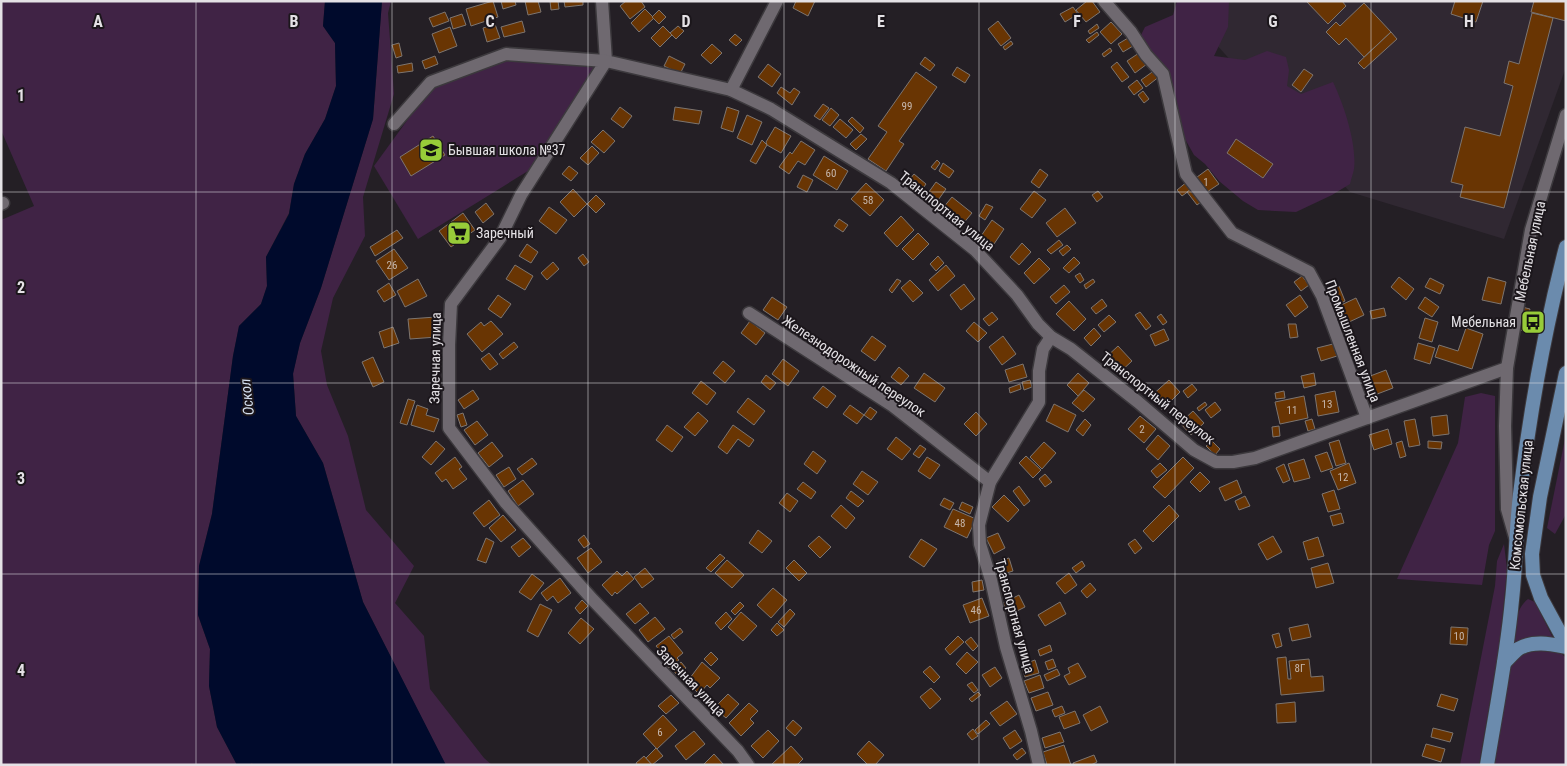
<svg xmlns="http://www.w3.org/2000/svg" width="1567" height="766" font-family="'Roboto Condensed',sans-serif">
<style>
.built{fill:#302832}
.green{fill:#402345}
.water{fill:#000a2c}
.building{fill:#693503;stroke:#7d7570}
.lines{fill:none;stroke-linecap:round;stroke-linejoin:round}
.minor-casing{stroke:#3c393d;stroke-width:15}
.primary-casing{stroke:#3c393d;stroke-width:16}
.minor{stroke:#6f6970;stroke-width:12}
.primary{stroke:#6b8bad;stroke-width:14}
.grid{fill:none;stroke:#e4e1e5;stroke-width:1;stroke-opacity:0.55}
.labels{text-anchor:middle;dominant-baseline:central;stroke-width:4;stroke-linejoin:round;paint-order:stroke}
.number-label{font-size:11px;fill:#c5b6ac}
.poi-label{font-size:14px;fill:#e4e1e5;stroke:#1b161b;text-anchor:start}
.street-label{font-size:14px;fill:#e4e1e5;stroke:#1b161b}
.water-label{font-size:15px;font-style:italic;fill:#d4dfef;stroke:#1b161b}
.grid-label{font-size:16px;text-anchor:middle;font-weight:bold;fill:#e4e1e5;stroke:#1b161b;stroke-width:4;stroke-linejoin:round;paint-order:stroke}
</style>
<rect width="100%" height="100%" fill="#241f25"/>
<polygon class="built" points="1177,1 1566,1 1566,67 1504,239 1350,192"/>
<g class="green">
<polygon points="1,1 325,1 323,26 335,43 336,86 325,119 305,154 294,184 289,213 266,257 267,286 261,304 239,326 233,356 212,514 199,566 198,615 210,649 209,686 217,727 237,765 1,765 1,220 34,206 1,130"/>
<polygon points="382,1 391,1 388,13 394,94 363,197 365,236 333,298 321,351 327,385 348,436 366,510 414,566 395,603 424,636 430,689 484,758 492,765 446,765 444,762 363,602 323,463 296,416 293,373 300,343 321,288 373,119"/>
<path d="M1177 1H1229L1228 27 1214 56 1245 60 1267 51 1286 57 1289 70 1287 86 1301 94 1333 82C1344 105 1357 144 1354 169 1353 174 1351 179 1350 184L1332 195 1296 212 1258 210 1243 201 1219 181 1205 164 1194 155 1180 130 1140 37 1145 27 1173 15Z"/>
<polygon points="508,56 600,64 528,171 418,239 374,166 435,82"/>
<polygon points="1481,393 1495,396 1495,531 1489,545 1482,585 1397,579 1458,443 1465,397"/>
<polygon points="1566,434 1566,514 1555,534 1547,528"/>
<polygon points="1504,544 1507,569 1500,643 1479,765 1460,765 1495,586 1497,561"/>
<path d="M1528 599 1535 602 1554 640 1513 646C1515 629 1514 610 1528 599Z"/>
<path d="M1529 650 1560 652 1566 658V765H1492L1508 670C1513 660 1518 655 1529 650Z"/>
</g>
<polygon class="water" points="325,1 382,1 373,119 321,288 300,343 293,374 296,416 323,463 363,602 446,765 253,765 252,763 250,765 237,765 217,727 209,686 210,649 198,615 199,566 212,514 233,356 239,326 261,304 267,286 266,257 289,214 294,184 305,154 325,119 336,86 335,43 323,26"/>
<g class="building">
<polygon points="493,1 498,17 471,26 466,9"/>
<polygon points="501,1 515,1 516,5 503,9"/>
<polygon points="525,1 538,1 541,12 528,15"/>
<polygon points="550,1 558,1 559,9 551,10"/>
<polygon points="564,1 583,1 583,5 565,7"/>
<polygon points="626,1 641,1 645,7 630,19 620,6"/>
<polygon points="796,1 815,1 808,16 793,8"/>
<polygon points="1087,1 1092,1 1100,12 1086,22 1076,10"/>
<polygon points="1306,1 1342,1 1346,6 1328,24"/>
<polygon points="1455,1 1483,1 1476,22 1451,14"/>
<polygon points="1534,1 1566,1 1566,21 1531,12"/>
<polygon points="1364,3 1391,32 1364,57 1346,38 1339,45 1326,32 1336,22 1340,26"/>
<polygon points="1073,7 1078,14 1065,22 1060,14"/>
<polygon points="645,9 654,18 639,32 631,23"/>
<polygon points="659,10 666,17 659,24 652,17"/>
<polygon points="445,12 449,21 433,27 429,18"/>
<polygon points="1532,13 1553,18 1504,208 1460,197 1463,185 1451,182 1465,127 1500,136 1513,86 1504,83 1509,61 1519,64"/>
<polygon points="462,14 466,25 453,29 450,18"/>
<polygon points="522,21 525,32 504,37 501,27"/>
<polygon points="998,21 1011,38 1001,46 988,29"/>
<polygon points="1111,22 1122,34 1111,44 1100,32"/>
<polygon points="495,24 500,38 487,42 483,28"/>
<polygon points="1097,24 1099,28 1090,34 1088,31"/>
<polygon points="663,26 672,35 660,47 651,38"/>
<polygon points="678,26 684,31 676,39 670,33"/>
<polygon points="450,27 457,46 439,53 432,34"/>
<polygon points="1097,32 1099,35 1089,43 1086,40"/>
<polygon points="1391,32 1397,39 1364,69 1358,63"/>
<polygon points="735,34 742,40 736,46 729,40"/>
<polygon points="1128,38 1133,46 1123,52 1118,44"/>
<polygon points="1011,41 1013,44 1005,50 1003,47"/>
<polygon points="399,43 402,56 396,58 392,45"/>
<polygon points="712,44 722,53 711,64 701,55"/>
<polygon points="1110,48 1112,51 1104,57 1102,54"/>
<polygon points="1139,53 1147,64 1135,73 1127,61"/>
<polygon points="435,56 438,64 425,69 422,61"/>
<polygon points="669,56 685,64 680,74 664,66"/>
<polygon points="925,57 935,65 930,71 920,64"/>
<polygon points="1117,62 1129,77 1122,82 1111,67"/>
<polygon points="412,63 413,71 398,73 397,66"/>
<polygon points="768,64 781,74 772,87 758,77"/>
<polygon points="957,67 970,75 965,83 952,75"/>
<polygon points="1304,69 1313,75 1301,92 1292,85"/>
<polygon points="1155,70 1160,76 1146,87 1141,80"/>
<polygon points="916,72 937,87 899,141 904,144 886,171 868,159 887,132 878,126"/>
<polygon points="1137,80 1143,88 1134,95 1128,87"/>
<polygon points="781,87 790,93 794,88 800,92 792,105 777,93"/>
<polygon points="1143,91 1149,99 1144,103 1138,95"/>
<polygon points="823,104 829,108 820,120 814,116"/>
<polygon points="620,107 632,116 623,128 611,119"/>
<polygon points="675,107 702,111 699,124 673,120"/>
<polygon points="727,107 739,111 733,132 721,128"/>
<polygon points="831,108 839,115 830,126 822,120"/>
<polygon points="747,115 762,122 752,145 737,138"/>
<polygon points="852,117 864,128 860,133 848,121"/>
<polygon points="840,119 853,130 846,138 833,127"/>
<polygon points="775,127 791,136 781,153 767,145 766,142"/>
<polygon points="603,130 615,141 604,153 591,142"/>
<polygon points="861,134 867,139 856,150 850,144"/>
<polygon points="433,136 445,155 411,176 400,157"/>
<polygon points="1236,139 1273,164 1263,178 1227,153"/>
<polygon points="762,140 767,145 756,164 750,161"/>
<polygon points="801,141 815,150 805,165 798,161 789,174 779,167 790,152 792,154"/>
<polygon points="592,146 599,153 588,165 580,158"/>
<polygon points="824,156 848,171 837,190 813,175"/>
<polygon points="937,160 940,163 935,170 931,167"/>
<polygon points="943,163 954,171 949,178 939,171"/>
<polygon points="569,166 578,173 571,181 562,174"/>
<polygon points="1040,169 1048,175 1039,188 1031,182"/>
<polygon points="1208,169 1219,184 1204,194 1193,180"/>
<polygon points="914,174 926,184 919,194 906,184"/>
<polygon points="803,175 813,180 807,192 797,187"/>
<polygon points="1188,181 1193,188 1182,196 1177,190"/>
<polygon points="936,182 946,189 936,203 926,196"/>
<polygon points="866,183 884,200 870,216 851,199"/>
<polygon points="573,189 587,204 574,217 560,202"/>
<polygon points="1191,189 1201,202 1197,205 1187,192"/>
<polygon points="1034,191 1046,200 1032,218 1020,209"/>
<polygon points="1098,191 1103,197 1097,202 1092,195"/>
<polygon points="596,195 605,204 596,213 587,204"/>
<polygon points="952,197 972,213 962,225 942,209"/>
<polygon points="486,203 494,214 483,223 475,212"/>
<polygon points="986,204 993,207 985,220 979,216"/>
<polygon points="549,207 567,220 556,234 539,221"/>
<polygon points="1065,208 1076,223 1057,237 1046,223"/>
<polygon points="463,213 475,230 451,247 439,231"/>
<polygon points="901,216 914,230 897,247 884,233"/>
<polygon points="839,219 848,225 843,232 834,226"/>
<polygon points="992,220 1004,229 994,244 981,236"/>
<polygon points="397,230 403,238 375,256 370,247"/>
<polygon points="918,233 929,244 913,260 902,249"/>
<polygon points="1059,240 1063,245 1051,254 1047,250"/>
<polygon points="1022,243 1031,252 1019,265 1010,257"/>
<polygon points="527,244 538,252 531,263 519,256"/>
<polygon points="1067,245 1071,249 1063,256 1059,251"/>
<polygon points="394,249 408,268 389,280 376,261"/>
<polygon points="583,254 589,262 584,266 578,258"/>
<polygon points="938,256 944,263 936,271 930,264"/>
<polygon points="1074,257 1080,263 1069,273 1063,268"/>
<polygon points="1039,258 1050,269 1034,284 1024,273"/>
<polygon points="553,262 559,269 547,280 541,273"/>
<polygon points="515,265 533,276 525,290 506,279"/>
<polygon points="946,265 955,276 938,291 929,280"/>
<polygon points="1080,273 1084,280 1080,283 1075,276"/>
<polygon points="1302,276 1309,285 1301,291 1294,282"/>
<polygon points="1399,277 1414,289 1406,300 1391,287"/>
<polygon points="1488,277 1506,282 1501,304 1482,300"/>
<polygon points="1430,278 1444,285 1440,294 1425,287"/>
<polygon points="418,279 427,296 405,307 397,291"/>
<polygon points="897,279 901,281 892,293 889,290"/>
<polygon points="1093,279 1095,282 1086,289 1084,285"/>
<polygon points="910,280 923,293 913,302 901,288"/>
<polygon points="389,283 396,295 384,302 377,291"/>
<polygon points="964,284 975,299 961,310 950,295"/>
<polygon points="1064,285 1070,292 1056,304 1050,297"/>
<polygon points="1339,286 1345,301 1337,305 1330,290"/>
<polygon points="498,295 511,304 501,318 488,309"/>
<polygon points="1300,295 1308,307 1295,317 1286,305"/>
<polygon points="772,297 787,307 778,320 763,310"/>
<polygon points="1425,297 1439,307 1432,317 1418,308"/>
<polygon points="1356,298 1364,315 1347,323 1339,306"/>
<polygon points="1102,299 1107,306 1096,314 1091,308"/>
<polygon points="1069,301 1086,319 1074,331 1056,314"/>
<polygon points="1522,307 1530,309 1524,331 1517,329"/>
<polygon points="1384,308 1386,316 1372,319 1370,311"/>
<polygon points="992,312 998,319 989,326 983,319"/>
<polygon points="1140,312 1151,326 1146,330 1135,315"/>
<polygon points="1161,314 1167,322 1163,325 1157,317"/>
<polygon points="1109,315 1116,322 1104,332 1098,325"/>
<polygon points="436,317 437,337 410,339 408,319"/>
<polygon points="1425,318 1438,322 1432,342 1419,338"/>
<polygon points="491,321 503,334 482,352 467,334 481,322 484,326"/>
<polygon points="750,321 765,333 756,345 741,333"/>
<polygon points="974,322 987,333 978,342 966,331"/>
<polygon points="1288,324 1296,324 1298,337 1290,338"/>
<polygon points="393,327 399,343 384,348 379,332"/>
<polygon points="1094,328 1101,336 1091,346 1084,338"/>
<polygon points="1466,328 1483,334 1472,369 1435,357 1439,345 1458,351"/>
<polygon points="1164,329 1169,340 1155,346 1150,335"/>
<polygon points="872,336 886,346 875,361 861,351"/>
<polygon points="1003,336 1016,354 1002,365 989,347"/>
<polygon points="514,342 518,347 503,359 499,354"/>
<polygon points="1418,343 1435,348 1430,364 1414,359"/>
<polygon points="1333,344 1337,356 1321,361 1317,348"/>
<polygon points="1118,346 1132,361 1118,374 1104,359"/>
<polygon points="489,353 498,364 490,370 481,359"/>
<polygon points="373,357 384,382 373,387 362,362"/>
<polygon points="783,359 799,371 788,386 772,374"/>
<polygon points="723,361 735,371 725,383 713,373"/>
<polygon points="1023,364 1027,377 1009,382 1005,370"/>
<polygon points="899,367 909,376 901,385 891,377"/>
<polygon points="1386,370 1393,388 1372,396 1365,378"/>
<polygon points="924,373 945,388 935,402 914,388"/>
<polygon points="1078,373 1089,383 1078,396 1067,385"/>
<polygon points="1314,373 1316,385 1304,388 1301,376"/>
<polygon points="766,375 776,383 770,390 761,382"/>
<polygon points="1030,380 1032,387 1024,390 1022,382"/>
<polygon points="1169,380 1180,392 1162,410 1150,397"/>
<polygon points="701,381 716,393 707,405 692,393"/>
<polygon points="1020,384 1021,389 1010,393 1009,388"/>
<polygon points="1192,384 1197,390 1188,398 1183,391"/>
<polygon points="823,386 836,396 827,408 813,398"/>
<polygon points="473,390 479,399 464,409 458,400"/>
<polygon points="1084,390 1095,399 1083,412 1072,403"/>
<polygon points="1284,391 1285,398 1276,399 1275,393"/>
<polygon points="1335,391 1339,412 1318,416 1315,395"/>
<polygon points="1304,396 1308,418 1280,424 1275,402"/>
<polygon points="748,398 765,411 754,425 737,412"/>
<polygon points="408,399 415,401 407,425 400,423"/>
<polygon points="1205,402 1207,405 1199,411 1197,408"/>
<polygon points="1215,402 1221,410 1211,418 1205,410"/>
<polygon points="1054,404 1076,415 1068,432 1046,421"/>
<polygon points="417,405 428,409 426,415 439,419 434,432 411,425"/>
<polygon points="850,405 864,415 857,424 843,414"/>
<polygon points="870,407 877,412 871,420 864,415"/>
<polygon points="1193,411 1204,423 1191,435 1180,423"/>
<polygon points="698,412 708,421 695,436 684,427"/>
<polygon points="976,412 987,424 976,436 964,424"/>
<polygon points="463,413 467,425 461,427 457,415"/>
<polygon points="1447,415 1449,434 1433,436 1431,417"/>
<polygon points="1140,416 1156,429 1144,443 1128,429"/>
<polygon points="1085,419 1091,425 1083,436 1076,430"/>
<polygon points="1312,419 1315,429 1308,431 1305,421"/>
<polygon points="1415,419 1420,445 1409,447 1404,421"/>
<polygon points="477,421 488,435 475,445 464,430"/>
<polygon points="667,425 683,437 672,452 656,440"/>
<polygon points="733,425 754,440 749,447 738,439 727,454 718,447"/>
<polygon points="1279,426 1280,436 1273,437 1272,427"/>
<polygon points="1388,429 1392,444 1374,450 1369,435"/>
<polygon points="1158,435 1170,446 1158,460 1146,449"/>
<polygon points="896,437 911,449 902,460 887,449"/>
<polygon points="1339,440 1346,463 1336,466 1329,443"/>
<polygon points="436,441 445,449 431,465 422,457"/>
<polygon points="1212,441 1220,449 1215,455 1206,446"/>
<polygon points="1402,441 1406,456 1400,458 1396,443"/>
<polygon points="1428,441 1442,442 1441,449 1428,448"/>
<polygon points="492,442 503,456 489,467 478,453"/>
<polygon points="1044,442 1056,453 1042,469 1030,457"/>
<polygon points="920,445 926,449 919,458 913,454"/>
<polygon points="813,451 826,461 817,474 804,464"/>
<polygon points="1327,452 1333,468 1321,472 1315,456"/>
<polygon points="1026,456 1041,470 1033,478 1019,463"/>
<polygon points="455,457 462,467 459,469 467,479 453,489 446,479 442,482 435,473"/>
<polygon points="927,457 940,465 930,479 918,471"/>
<polygon points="1183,457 1194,468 1165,498 1153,487"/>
<polygon points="532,458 537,464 522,475 517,469"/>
<polygon points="1304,459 1310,478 1294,482 1288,464"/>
<polygon points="1160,463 1167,470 1157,478 1151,471"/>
<polygon points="1349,463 1356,483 1338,490 1330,471"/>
<polygon points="1284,464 1290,480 1283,483 1276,468"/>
<polygon points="509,467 516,479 504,487 496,475"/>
<polygon points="862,471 878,482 868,495 853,484"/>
<polygon points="1200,472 1210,482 1200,492 1190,482"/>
<polygon points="1045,474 1052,482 1045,487 1039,479"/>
<polygon points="523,480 534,494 518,506 508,491"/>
<polygon points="1237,480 1242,493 1225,501 1219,488"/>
<polygon points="803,482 816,492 811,499 797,489"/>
<polygon points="1019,486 1030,501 1024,506 1013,491"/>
<polygon points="1334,490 1340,509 1328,512 1322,494"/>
<polygon points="851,491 864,501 858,507 846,498"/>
<polygon points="787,493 798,501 790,512 779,503"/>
<polygon points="1004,495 1019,510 1008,522 992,507"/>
<polygon points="1245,496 1250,506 1239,510 1235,501"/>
<polygon points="944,498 954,503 950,510 940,505"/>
<polygon points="489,500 500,515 484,527 473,513"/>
<polygon points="962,502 973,507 970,514 959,509"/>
<polygon points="841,505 855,518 846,529 831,516"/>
<polygon points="1169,505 1179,516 1153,542 1143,531"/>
<polygon points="953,509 976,519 967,538 944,527"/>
<polygon points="1341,513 1344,523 1333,526 1330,516"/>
<polygon points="503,515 516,530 501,542 489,528"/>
<polygon points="758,530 772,541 762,553 749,543"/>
<polygon points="998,533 1005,548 994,554 986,538"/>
<polygon points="584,535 590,544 584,548 578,540"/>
<polygon points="819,536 831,547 820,558 808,546"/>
<polygon points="1273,536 1282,552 1267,560 1258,544"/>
<polygon points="1318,537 1324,556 1308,560 1303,542"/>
<polygon points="486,538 494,542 486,563 477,560"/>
<polygon points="523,538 531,547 519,557 511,547"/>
<polygon points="921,539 937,549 924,567 909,557"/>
<polygon points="1135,539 1142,548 1135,554 1128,544"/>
<polygon points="591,548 602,562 588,573 577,558"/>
<polygon points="720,554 725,558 711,572 706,568"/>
<polygon points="1009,558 1013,571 1000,575 995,562"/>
<polygon points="727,560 744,575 732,588 715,573"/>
<polygon points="794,560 807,573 799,581 786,568"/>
<polygon points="1082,561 1085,566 1076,573 1072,568"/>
<polygon points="1328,563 1334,583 1316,588 1311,568"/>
<polygon points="645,568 654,579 642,588 634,577"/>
<polygon points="617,571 622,576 627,571 634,579 617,594 615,592 612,596 602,585"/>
<polygon points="1069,573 1077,585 1065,594 1056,583"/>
<polygon points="532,574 544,583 531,600 519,592"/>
<polygon points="560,578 571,593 558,603 553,596 547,601 541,593"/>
<polygon points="982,580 984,590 973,592 972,582"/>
<polygon points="1090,583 1096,590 1087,598 1081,591"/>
<polygon points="773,588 787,600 771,618 757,605"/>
<polygon points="1019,595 1025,607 1009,615 1003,603"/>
<polygon points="982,598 989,616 970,623 963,605"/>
<polygon points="582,600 588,606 580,614 575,608"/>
<polygon points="740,602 744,606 735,615 731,611"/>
<polygon points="1060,602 1066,614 1045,626 1038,615"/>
<polygon points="640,603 649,613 635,624 626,614"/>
<polygon points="540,604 552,610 538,637 527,631"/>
<polygon points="790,609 795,614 784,627 778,622"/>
<polygon points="726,612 732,619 721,630 715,623"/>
<polygon points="741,612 757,626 743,641 728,627"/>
<polygon points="655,617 665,629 648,642 639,630"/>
<polygon points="581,618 594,629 580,644 568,633"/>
<polygon points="777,623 784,630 777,636 771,630"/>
<polygon points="1308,624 1311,637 1292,641 1289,628"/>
<polygon points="1451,627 1468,628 1467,645 1450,644"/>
<polygon points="680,628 683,632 674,639 671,635"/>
<polygon points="1279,633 1282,646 1276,648 1272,635"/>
<polygon points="669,636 683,653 677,658 679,660 669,668 663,660 666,658 656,646"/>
<polygon points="958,636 964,642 950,655 945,649"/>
<polygon points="971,637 978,646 973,651 965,642"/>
<polygon points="1050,645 1052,651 1040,656 1038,650"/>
<polygon points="711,652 718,659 711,666 704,659"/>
<polygon points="967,652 978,662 966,674 956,664"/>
<polygon points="1286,657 1288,679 1291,679 1289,661 1309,659 1311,677 1323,676 1324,691 1281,695 1277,658"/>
<polygon points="1053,659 1056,667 1048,670 1045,662"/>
<polygon points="1035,660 1039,673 1025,677 1021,665"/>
<polygon points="681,662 686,668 677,675 672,669"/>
<polygon points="702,662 720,678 710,688 707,685 699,694 687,682"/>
<polygon points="1078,663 1086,677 1069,685 1064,676 1070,673 1068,668"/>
<polygon points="930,666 940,677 934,683 923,672"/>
<polygon points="995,667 1002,678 990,687 982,675"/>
<polygon points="1057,669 1060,675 1047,681 1044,675"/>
<polygon points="1040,675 1044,688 1029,693 1024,681"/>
<polygon points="972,682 978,690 974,693 967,685"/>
<polygon points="931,688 941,699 930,709 920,697"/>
<polygon points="978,692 981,695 972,702 969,699"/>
<polygon points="1048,692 1053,705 1036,711 1031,698"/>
<polygon points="728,694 739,704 726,718 714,708"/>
<polygon points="1441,694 1458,699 1454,711 1437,706"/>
<polygon points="671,695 679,703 666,714 658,706"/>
<polygon points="1007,701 1017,714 1000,726 990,713"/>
<polygon points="1295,702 1296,722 1277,723 1276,704"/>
<polygon points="749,703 758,711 750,719 754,723 741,736 729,723"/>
<polygon points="1062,706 1065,713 1055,717 1052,710"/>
<polygon points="1100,706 1108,722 1091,731 1083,715"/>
<polygon points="1075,711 1080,723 1064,729 1059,717"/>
<polygon points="663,715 677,730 657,749 643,734"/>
<polygon points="793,720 802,728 795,736 786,728"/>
<polygon points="986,720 990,724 978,734 975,730"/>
<polygon points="1433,728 1453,733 1450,742 1431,737"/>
<polygon points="973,729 978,736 972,740 967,734"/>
<polygon points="768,730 779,741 763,758 751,746"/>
<polygon points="1015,730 1022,741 1010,749 1003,738"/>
<polygon points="694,731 705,744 686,760 675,746"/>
<polygon points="1060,732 1064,742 1045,748 1042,738"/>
<polygon points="869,741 884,755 875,765 868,765 857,754"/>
<polygon points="1426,744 1445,749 1441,762 1422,756"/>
<polygon points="1064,745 1071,765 1047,765 1043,752"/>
<polygon points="791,746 803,759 797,765 771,765"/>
<polygon points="656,748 663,756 652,765 646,758"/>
<polygon points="1022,748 1026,753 1017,760 1013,755"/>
<polygon points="714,754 724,765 703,765"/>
<polygon points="1094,755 1097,762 1091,765 1074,765 1073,763"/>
<polygon points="644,756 652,765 637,765 636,763"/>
</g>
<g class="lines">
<g class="minor-casing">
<g id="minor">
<polyline points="602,1 606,61 731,90 771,109 891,183 975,250 1017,295 1038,324 1051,337 1071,349 1138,402 1194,450 1216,462 1233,462 1255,458 1507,368"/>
<polyline points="1104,1 1131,32 1146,55 1163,74 1186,174 1232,233 1309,272 1322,296 1367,418"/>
<polyline points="731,90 777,1"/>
<polyline points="394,124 431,82 506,54 606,61 521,195 500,238 451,304 449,345 449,428 506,503 593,600 738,751 748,765"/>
<polyline points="1,204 3,203"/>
<polyline points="749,313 893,406 990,482"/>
<polyline points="1515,537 1507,509 1505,426 1507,368 1531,230 1566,115"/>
<polyline points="1039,765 1031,731 1006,647 991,580 980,544 979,525 990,482 1039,402 1039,371 1043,349 1051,337"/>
</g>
</g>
<g class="primary-casing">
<g id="primary">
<polyline points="1566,373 1540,497 1532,554 1533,575 1541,598 1566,644"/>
<path d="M1504 663C1508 659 1513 653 1518 649 1533 640 1551 644 1566 647"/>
<path d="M1487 765C1496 710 1507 655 1512 600 1516 564 1516 529 1520 494 1530 411 1545 328 1566 247"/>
</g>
</g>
<use href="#minor" class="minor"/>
<use href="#primary" class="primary"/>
</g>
<path class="grid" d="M196 1V765M392 1V765M588 1V765M784 1V765M979 1V765M1175 1V765M1371 1V765M1 192H1566M1 383H1566M1 574H1566"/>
<defs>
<g id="school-square" transform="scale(1.25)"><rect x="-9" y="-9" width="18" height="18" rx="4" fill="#97cc39" stroke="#1b161b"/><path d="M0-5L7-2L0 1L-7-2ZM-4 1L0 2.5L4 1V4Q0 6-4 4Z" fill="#111"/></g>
<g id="supermarket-square" transform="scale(1.25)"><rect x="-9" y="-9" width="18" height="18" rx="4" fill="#97cc39" stroke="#1b161b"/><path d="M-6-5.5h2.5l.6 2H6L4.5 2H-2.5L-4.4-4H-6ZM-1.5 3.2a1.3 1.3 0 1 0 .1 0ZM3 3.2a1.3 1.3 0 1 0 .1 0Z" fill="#111"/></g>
<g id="bus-square" transform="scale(1.25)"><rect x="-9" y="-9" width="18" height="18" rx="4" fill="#97cc39" stroke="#1b161b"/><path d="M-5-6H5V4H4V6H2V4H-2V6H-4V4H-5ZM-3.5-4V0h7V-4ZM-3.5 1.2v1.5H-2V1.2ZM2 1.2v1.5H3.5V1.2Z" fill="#111"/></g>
</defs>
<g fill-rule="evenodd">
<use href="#school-square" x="431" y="150"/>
<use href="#supermarket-square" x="459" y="233"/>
<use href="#bus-square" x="1533" y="322"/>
</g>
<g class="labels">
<g class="number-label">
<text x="907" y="106">99</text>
<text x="831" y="173">60</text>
<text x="1206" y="182">1</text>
<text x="868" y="200">58</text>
<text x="392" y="265">26</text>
<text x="1327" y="404">13</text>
<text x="1292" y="410">11</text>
<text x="1142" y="429">2</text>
<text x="1343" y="477">12</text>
<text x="960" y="523">48</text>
<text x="976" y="610">46</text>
<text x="1459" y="636">10</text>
<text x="1300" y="668">8Г</text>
<text x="660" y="732">6</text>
</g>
<g class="poi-label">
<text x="448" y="150">Бывшая школа №37</text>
<text x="476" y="233">Заречный</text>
<text x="1516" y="322" text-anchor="end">Мебельная</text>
</g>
<g class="street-label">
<text transform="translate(947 211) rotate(39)">Транспортная улица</text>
<text transform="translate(1530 251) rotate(-78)">Мебельная улица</text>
<text transform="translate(1353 341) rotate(69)">Промышленная улица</text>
<text transform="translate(435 358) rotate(-89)">Заречная улица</text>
<text transform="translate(854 366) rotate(34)">Железнодорожный переулок</text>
<text transform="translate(1158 398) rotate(38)">Транспортный переулок</text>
<text transform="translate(1521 505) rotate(-84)">Комсомольская улица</text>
<text transform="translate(1015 616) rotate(75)">Транспортная улица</text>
<text transform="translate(691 681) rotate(46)">Заречная улица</text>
</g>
<g class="water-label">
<text transform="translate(247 397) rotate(-96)">Оскол</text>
</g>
</g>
<g class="grid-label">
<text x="98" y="27">A</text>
<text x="294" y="27">B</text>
<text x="490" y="27">C</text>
<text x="686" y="27">D</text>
<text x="881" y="27">E</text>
<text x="1077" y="27">F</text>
<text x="1273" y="27">G</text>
<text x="1469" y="27">H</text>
<text x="21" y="101">1</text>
<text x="21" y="293">2</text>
<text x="21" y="484">3</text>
<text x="21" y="676">4</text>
</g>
<rect width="1567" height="766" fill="none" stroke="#e4e1e5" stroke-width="5"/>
</svg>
